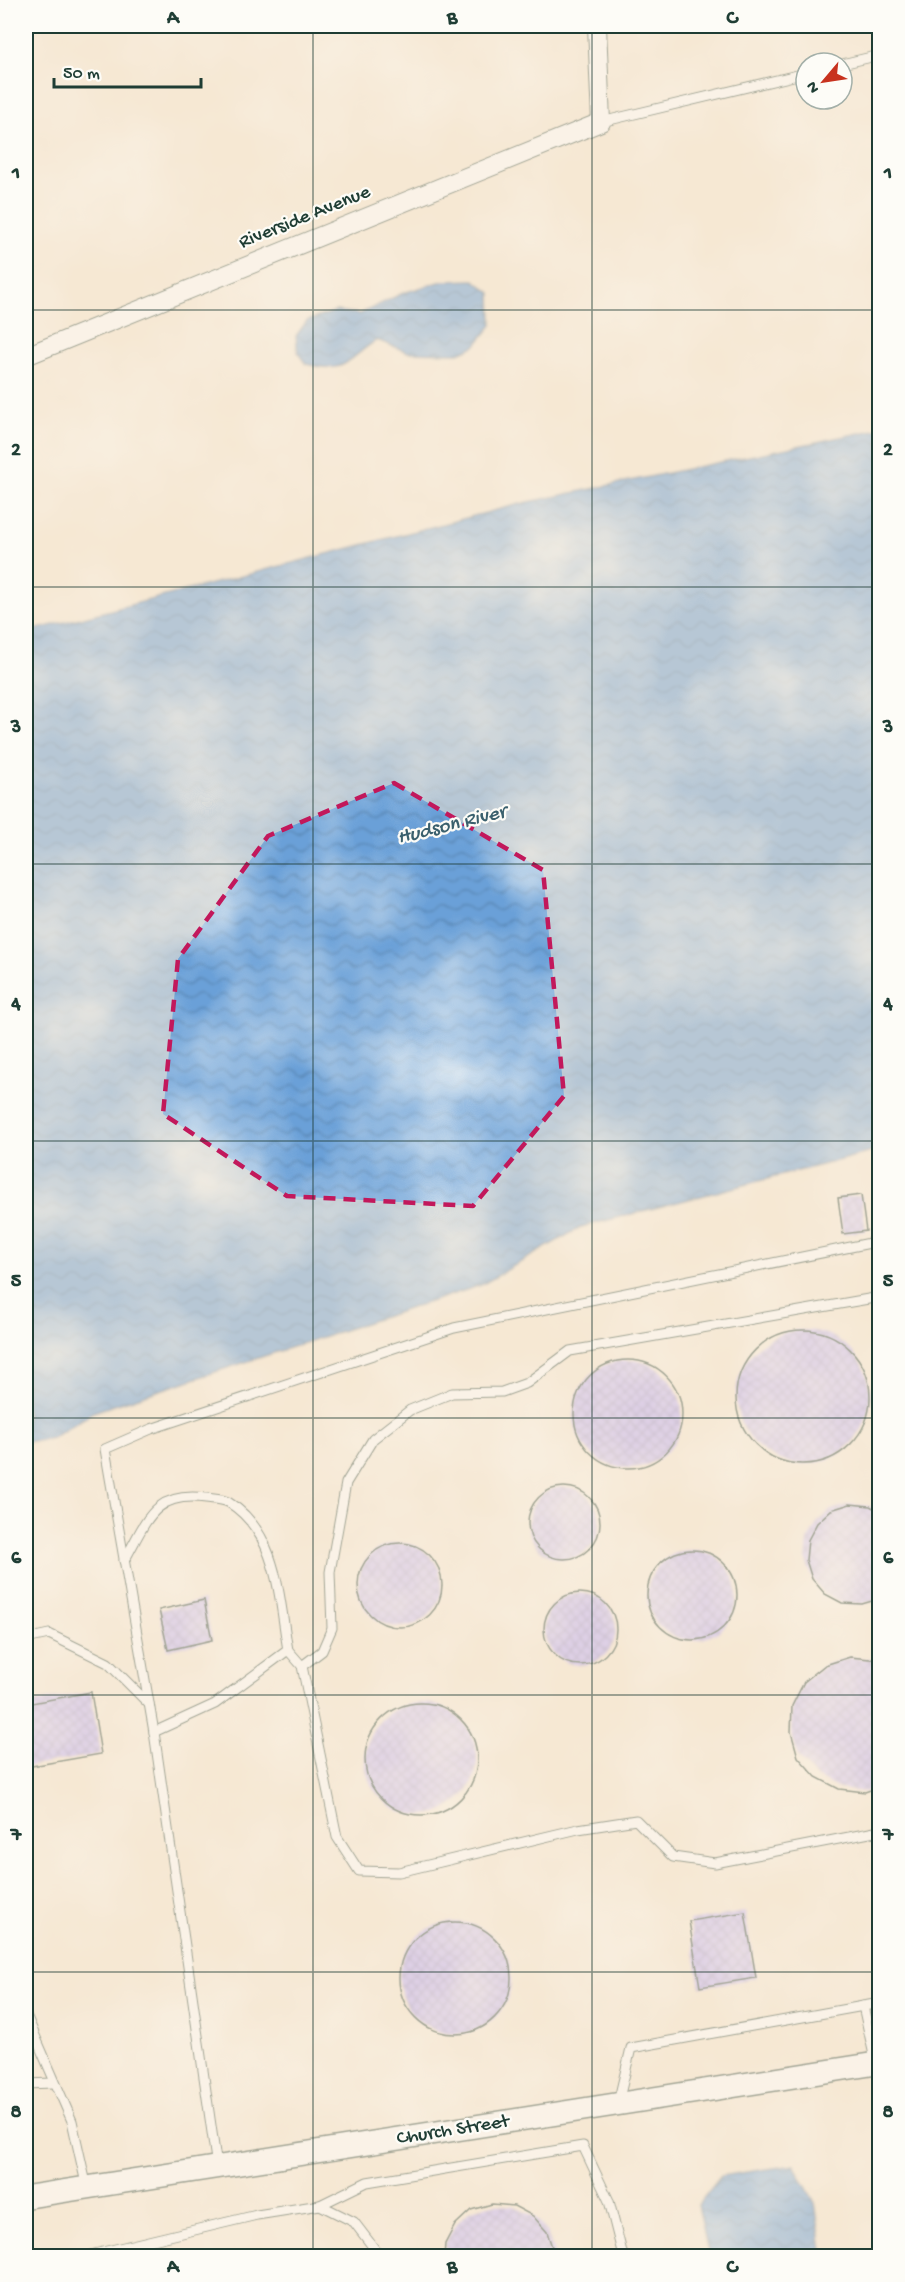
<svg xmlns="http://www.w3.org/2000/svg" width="905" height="2282" font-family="'Gochi Hand',sans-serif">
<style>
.water{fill:url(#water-waves);stroke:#456e86;stroke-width:1.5}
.building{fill:url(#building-cross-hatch)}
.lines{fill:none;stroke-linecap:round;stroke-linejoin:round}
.service-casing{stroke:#3f574c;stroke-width:11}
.minor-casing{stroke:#3f574c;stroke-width:20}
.tertiary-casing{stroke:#3f574c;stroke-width:25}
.service{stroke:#fff;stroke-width:9}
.minor{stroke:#fff;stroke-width:18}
.tertiary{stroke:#fff;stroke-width:22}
.marked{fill:none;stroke:#c2185b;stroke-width:4.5;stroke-dasharray:12 8;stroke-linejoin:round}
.grid{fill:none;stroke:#1f3d34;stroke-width:1.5;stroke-opacity:0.55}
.labels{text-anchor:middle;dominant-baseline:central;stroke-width:4.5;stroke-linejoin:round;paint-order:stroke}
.street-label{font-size:20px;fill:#1f3d34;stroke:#fdfcf7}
.water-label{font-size:21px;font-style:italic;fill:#3a606d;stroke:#fdfcf7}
.neatline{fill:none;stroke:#1f3d34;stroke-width:2}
.grid-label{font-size:20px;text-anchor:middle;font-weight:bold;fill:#1f3d34}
</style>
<defs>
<pattern id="water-waves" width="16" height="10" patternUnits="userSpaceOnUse" patternTransform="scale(1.5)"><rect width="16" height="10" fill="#6ba0d8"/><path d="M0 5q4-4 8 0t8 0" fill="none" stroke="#5784b0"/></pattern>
<pattern id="building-cross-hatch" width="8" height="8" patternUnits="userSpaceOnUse" patternTransform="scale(1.5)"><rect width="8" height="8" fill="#c0b3fb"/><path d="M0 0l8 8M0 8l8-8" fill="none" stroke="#9b93cc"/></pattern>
</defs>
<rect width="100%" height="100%" fill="#fdfcf7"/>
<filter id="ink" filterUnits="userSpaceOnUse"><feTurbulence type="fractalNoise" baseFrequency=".0167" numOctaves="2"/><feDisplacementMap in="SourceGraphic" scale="12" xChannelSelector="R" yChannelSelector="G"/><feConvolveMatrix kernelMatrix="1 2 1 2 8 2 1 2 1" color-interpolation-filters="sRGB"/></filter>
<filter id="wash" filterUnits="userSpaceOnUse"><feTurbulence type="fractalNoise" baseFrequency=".008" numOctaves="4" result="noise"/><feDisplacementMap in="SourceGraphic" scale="24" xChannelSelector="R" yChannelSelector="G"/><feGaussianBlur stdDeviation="1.35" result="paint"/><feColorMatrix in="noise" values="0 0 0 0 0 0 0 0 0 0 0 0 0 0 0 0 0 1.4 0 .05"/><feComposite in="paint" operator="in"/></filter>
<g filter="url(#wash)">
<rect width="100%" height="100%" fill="#f6e8d3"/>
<g class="water">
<path d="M474 280 491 293 492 325 475 346 459 353 408 352 377 340C345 359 350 375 306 364L298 353 296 336 307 321 336 311 360 314 403 293 443 281Z"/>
<polygon points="879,429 879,1150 581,1227 481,1285 93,1412 52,1438 26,1442 26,632 524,503"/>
<polygon points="794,2165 815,2203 823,2256 709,2256 698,2205 721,2176"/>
</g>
<g id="blocks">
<g class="building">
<polygon points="861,1195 866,1231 843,1234 838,1198"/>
<circle cx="803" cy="1397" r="67"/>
<circle cx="628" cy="1414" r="54"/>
<circle cx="564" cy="1523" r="36"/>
<polygon points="850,1504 870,1506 879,1511 879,1599 862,1604 842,1603 825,1594 812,1579 806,1560 808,1540 817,1523 831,1510"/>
<circle cx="400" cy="1585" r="42"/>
<circle cx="692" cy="1595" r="45"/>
<circle cx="580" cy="1629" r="36"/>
<polygon points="204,1600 212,1640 168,1650 159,1610"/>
<polygon points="850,1657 879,1660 879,1787 865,1792 839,1789 816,1777 798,1757 791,1732 792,1706 804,1682 825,1665"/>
<polygon points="91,1692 101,1754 26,1767 26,1704"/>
<circle cx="421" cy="1759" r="56"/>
<polygon points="745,1912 756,1978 700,1987 689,1921"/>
<circle cx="455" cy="1978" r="56"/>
<polygon points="492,2204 514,2206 533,2216 547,2232 555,2256 444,2256 445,2244 455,2225 471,2210"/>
</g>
</g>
</g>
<g filter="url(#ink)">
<use href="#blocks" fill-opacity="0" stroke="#3f574c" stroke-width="1.5"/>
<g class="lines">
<g class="service-casing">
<g id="service">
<polyline points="842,64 880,55"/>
<polyline points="601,122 806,73"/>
<path d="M124 1561C147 1521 153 1491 206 1498 212 1499 222 1499 228 1502 278 1532 279 1599 288 1650"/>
<polyline points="26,1639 49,1634 108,1663 149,1704"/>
<polyline points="302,1666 322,1651 332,1628 330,1572 346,1483 373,1439 410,1410 452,1393 502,1392 527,1383 570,1351 880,1297"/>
<polyline points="154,1732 215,1704 288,1650 302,1666 337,1837 359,1871 399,1872 578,1829 636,1820 673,1857 715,1863 880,1831"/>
<polyline points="863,2006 876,2064"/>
<polyline points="26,2015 72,2121 87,2188"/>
<polyline points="26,2084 53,2083"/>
<polyline points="618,2103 631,2048 880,2003"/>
<polyline points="217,2167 154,1732 105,1449 151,1429 454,1328 880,1241"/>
<polyline points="320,2205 367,2182 583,2146 609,2201 623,2256"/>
<polyline points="86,2256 257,2215 320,2205 354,2222 380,2256"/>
</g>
</g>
<g class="minor-casing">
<polyline id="minor" points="26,356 601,122 597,26"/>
</g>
<g class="tertiary-casing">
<polyline id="tertiary" points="26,2197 880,2063"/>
</g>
<use href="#service" class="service"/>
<use href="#minor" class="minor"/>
<use href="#tertiary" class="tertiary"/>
</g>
</g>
<path d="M0 0H905V2282H0ZM394 783 543 870 564 1096 473 1206 287 1196 163 1114 178 959 268 836Z" fill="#f6e8d3" fill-opacity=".55" fill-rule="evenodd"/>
<path class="marked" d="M394 783 543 870 564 1096 473 1206 287 1196 163 1114 178 959 268 836Z"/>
<path class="grid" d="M313 26V2256M592 26V2256M26 310H880M26 587H880M26 864H880M26 1141H880M26 1418H880M26 1695H880M26 1972H880"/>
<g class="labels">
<g class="street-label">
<text transform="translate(305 218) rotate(-22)">Riverside Avenue</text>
<text transform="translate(453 2131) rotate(-9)">Church Street</text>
</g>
<g class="water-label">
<text transform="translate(452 826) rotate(-14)">Hudson River</text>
</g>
</g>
<rect width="905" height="2282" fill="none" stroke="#fdfcf7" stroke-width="66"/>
<g transform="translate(824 81) rotate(241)"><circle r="28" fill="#fdfcf7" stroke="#a4b0a9" stroke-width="1.5"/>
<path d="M0-4.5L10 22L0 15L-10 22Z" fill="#c8321e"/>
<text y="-9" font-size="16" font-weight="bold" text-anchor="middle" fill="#1f3d34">N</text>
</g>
<path d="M54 78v9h147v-9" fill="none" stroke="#1f3d34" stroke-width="3"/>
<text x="63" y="78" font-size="18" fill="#1f3d34" stroke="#fdfcf7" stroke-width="4.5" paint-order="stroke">50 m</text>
<rect x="33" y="33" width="839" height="2216" class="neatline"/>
<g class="grid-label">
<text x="173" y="23">A</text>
<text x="452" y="23">B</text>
<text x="732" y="23">C</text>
<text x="16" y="178">1</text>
<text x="888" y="178">1</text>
<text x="16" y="455">2</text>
<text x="888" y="455">2</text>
<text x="16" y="732">3</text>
<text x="888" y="732">3</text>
<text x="16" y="1009">4</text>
<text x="888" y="1009">4</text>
<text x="16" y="1286">5</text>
<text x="888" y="1286">5</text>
<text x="16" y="1563">6</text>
<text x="888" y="1563">6</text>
<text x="16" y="1840">7</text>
<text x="888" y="1840">7</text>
<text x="16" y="2117">8</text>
<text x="888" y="2117">8</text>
<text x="173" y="2272">A</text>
<text x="452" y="2272">B</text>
<text x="732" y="2272">C</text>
</g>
</svg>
